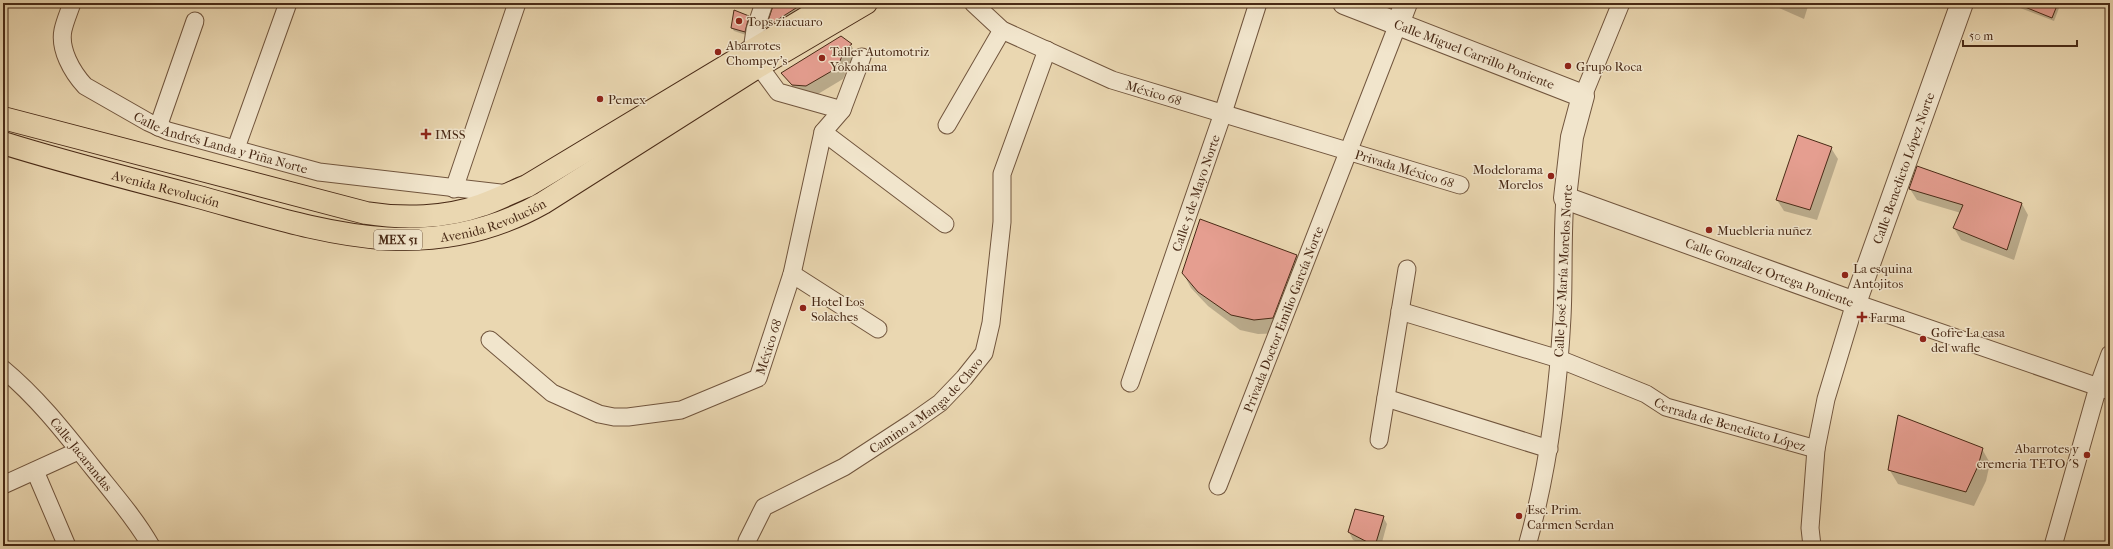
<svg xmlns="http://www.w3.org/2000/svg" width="2113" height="549" font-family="'IM FELL French Canon',serif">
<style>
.shadow{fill:#0003}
.building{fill:#e59e90;stroke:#492a16}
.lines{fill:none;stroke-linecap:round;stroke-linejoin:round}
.minor-casing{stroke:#71553d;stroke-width:19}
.tertiary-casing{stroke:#71553d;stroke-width:24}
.primary-casing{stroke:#492a16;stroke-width:24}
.minor{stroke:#f1e5cc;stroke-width:17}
.tertiary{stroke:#f1e5cc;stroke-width:22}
.primary{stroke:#ead7b1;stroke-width:22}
.poi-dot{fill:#8f2418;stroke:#f1e5cc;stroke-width:1.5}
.labels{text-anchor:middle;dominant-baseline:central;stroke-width:3;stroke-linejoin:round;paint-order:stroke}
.shield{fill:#f1e5cc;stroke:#7b624d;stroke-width:1}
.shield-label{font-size:12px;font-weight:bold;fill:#492a16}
.poi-label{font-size:13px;fill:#492a16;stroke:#f1e5cc;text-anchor:start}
.street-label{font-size:13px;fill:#492a16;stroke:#f1e5cc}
</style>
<rect width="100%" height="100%" fill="#ead7b1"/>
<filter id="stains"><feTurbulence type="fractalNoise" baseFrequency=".005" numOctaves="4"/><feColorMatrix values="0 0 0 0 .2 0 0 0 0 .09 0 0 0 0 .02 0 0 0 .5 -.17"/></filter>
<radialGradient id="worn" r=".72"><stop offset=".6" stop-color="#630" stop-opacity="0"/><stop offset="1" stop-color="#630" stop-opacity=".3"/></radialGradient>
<g class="shadow">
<polygon points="775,3 831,3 774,38 768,27"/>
<polygon points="1768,3 1809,3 1804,19"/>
<polygon points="2007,3 2061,3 2054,21"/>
<polygon points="749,16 751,20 746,35 734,31 732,28"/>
<polygon points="841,37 851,45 857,56 851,61 843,79 813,97 800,96 783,73"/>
<polygon points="1831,148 1838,159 1817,220 1784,211 1777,200"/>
<polygon points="1910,189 2022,204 2028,215 2014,260 1961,240 1954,228 1961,213 1917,200"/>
<polygon points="1296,256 1305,271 1281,333 1258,334 1240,330 1208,306 1191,288 1183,273"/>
<polygon points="1982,449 1990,463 1986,481 1974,506 1898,484 1889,469"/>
<polygon points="1383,517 1387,524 1381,546 1366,546 1353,540 1349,532"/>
<polygon points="1985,542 2000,546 1984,546"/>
</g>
<g class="building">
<polygon points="774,3 804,3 766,27"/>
<polygon points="2015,3 2058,3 2052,18"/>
<polygon points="734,10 749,16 745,32 731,28"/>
<polygon points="841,36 852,44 845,49 837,68 806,86 792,85 781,73"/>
<polygon points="1798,135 1832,147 1810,210 1776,200"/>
<polygon points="1917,166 2022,203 2007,250 1953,228 1963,205 1909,189"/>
<polygon points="1200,219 1297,255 1273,318 1254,320 1231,315 1198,292 1182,273"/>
<polygon points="1898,415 1983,448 1978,466 1966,492 1888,470"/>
<polygon points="1355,509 1384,516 1375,546 1348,532"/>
</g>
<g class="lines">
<g class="minor-casing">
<g id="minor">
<path id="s1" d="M72 3C69 12 65 21 63 30 59 49 72 72 85 86L148 122 168 131 319 172 509 194"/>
<polyline points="764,3 755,30 752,50 759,66 778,92 842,110"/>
<path id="s2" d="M973 3 1002 30 1112 80 1460 185"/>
<polyline points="1583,96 1621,3"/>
<polyline points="947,125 1002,30"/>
<polyline points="158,127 195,21"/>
<polyline points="823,132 945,224"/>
<polyline points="236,148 288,3"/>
<polyline points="454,189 517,3"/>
<polyline points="792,274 878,329"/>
<path id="s3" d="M1400 311 1559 359 1646 394 1666 407 1816 449"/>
<path id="s4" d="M490 340 552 393 599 414 614 417H628L681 410 758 378 792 274 823 132 842 110 862 57"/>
<path id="s5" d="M3 369C38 398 65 433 93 468 113 493 135 518 151 546"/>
<path id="s6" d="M1130 383 1223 113 1258 3"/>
<polyline points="1386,398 1549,449"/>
<polyline points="1379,440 1407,269"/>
<polyline points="35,471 67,546"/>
<polyline points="3,485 78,451"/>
<path id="s7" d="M1218 486 1398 24"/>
<path id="s8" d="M749 546 747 541 764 507 844 467 913 422 940 403 964 378 984 353 991 323 1002 222V174L1047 50"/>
<path d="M1527 546C1548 471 1558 395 1562 317 1564 278 1562 238 1565 198"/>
<polyline points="1812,546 1810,528 1816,449 1826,399 1855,303 2110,391"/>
<polyline points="2053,546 2098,387 2110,354"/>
</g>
</g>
<g class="tertiary-casing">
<g id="tertiary">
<path id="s9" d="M1344 3 1583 96 1572 137 1565 198 1855 303 1962 3"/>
<polyline points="1398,24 1406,3"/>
</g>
</g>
<g class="primary-casing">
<g id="primary">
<path d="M3 118 366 213C403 219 446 218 482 205 497 200 512 192 527 186L831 3"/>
<path id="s10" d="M3 143C67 163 131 179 195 196 317 229 424 270 543 203L759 66 866 3"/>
</g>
</g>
<use href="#minor" class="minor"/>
<use href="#tertiary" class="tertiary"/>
<use href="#primary" class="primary"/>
</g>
<g class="poi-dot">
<circle cx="739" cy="21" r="4"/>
<circle cx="718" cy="52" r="4"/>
<circle cx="822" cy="58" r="4"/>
<circle cx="1568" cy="66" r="4"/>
<circle cx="600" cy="99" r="4"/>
<path d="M424 128h4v4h4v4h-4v4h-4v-4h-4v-4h4z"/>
<circle cx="1551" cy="176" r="4"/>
<circle cx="1709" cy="230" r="4"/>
<circle cx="1845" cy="275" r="4"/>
<circle cx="803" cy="308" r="4"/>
<path d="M1860 311h4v4h4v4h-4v4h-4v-4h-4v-4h4z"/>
<circle cx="1923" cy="339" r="4"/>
<circle cx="2087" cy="455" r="4"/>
<circle cx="1519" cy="516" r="4"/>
</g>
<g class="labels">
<rect class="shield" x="374" y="230" width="48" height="20" rx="3"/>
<g class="shield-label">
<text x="398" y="240">MEX 51</text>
</g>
<g class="poi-label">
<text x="747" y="21">Tops ziacuaro</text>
<text x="726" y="45">Abarrotes<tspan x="726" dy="15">Chompey's</tspan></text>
<text x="830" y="51">Taller Automotriz<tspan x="830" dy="15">Yokohama</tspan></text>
<text x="1576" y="66">Grupo Roca</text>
<text x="608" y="99">Pemex</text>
<text x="435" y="134">IMSS</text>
<text x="1543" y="169" text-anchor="end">Modelorama<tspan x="1543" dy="15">Morelos</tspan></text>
<text x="1717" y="230">Muebleria nuñez</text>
<text x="1853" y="268">La esquina<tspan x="1853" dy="15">Antojitos</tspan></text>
<text x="811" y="301">Hotel Los<tspan x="811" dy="15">Solaches</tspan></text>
<text x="1870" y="317">Farma</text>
<text x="1931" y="332">Gofre La casa<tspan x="1931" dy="15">del wafle</tspan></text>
<text x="2079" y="448" text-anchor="end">Abarrotes y<tspan x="2079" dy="15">cremeria TETO´S</tspan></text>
<text x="1527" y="509">Esc. Prim.<tspan x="1527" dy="15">Carmen Serdan</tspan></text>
</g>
<g class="street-label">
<text stroke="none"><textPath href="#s9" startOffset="140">Calle Miguel Carrillo Poniente</textPath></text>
<text stroke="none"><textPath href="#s2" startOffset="204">México 68</textPath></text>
<text stroke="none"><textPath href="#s1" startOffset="239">Calle Andrés Landa y Piña Norte</textPath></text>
<text stroke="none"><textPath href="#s2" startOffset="466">Privada México 68</textPath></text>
<text stroke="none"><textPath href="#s9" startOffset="812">Calle Benedicto López Norte</textPath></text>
<text stroke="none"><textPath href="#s10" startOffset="169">Avenida Revolución</textPath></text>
<text stroke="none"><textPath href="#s6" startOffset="201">Calle 5 de Mayo Norte</textPath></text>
<text stroke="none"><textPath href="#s10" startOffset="505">Avenida Revolución</textPath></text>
<text transform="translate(1563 271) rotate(-87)">Calle José María Morelos Norte</text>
<text stroke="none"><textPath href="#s9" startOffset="578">Calle González Ortega Poniente</textPath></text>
<text stroke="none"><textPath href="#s7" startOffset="179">Privada Doctor Emilio García Norte</textPath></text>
<text stroke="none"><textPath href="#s4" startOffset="332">México 68</textPath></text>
<text stroke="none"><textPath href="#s8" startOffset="236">Camino a Manga de Clavo</textPath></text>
<text stroke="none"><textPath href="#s3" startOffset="350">Cerrada de Benedicto López</textPath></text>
<text stroke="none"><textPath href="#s5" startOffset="116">Calle Jacarandas</textPath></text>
</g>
</g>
<rect width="2113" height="549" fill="none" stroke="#ead7b1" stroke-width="16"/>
<rect x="4" y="4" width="2105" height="541" fill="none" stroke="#492a16" stroke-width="2"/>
<rect x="8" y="8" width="2097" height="533" fill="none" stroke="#492a16"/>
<path d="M1963 40v6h114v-6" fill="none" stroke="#492a16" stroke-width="2"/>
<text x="1969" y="40" font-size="12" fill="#492a16" stroke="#f1e5cc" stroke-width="3" paint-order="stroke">50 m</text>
<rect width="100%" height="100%" filter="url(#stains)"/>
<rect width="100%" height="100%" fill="url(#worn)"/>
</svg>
